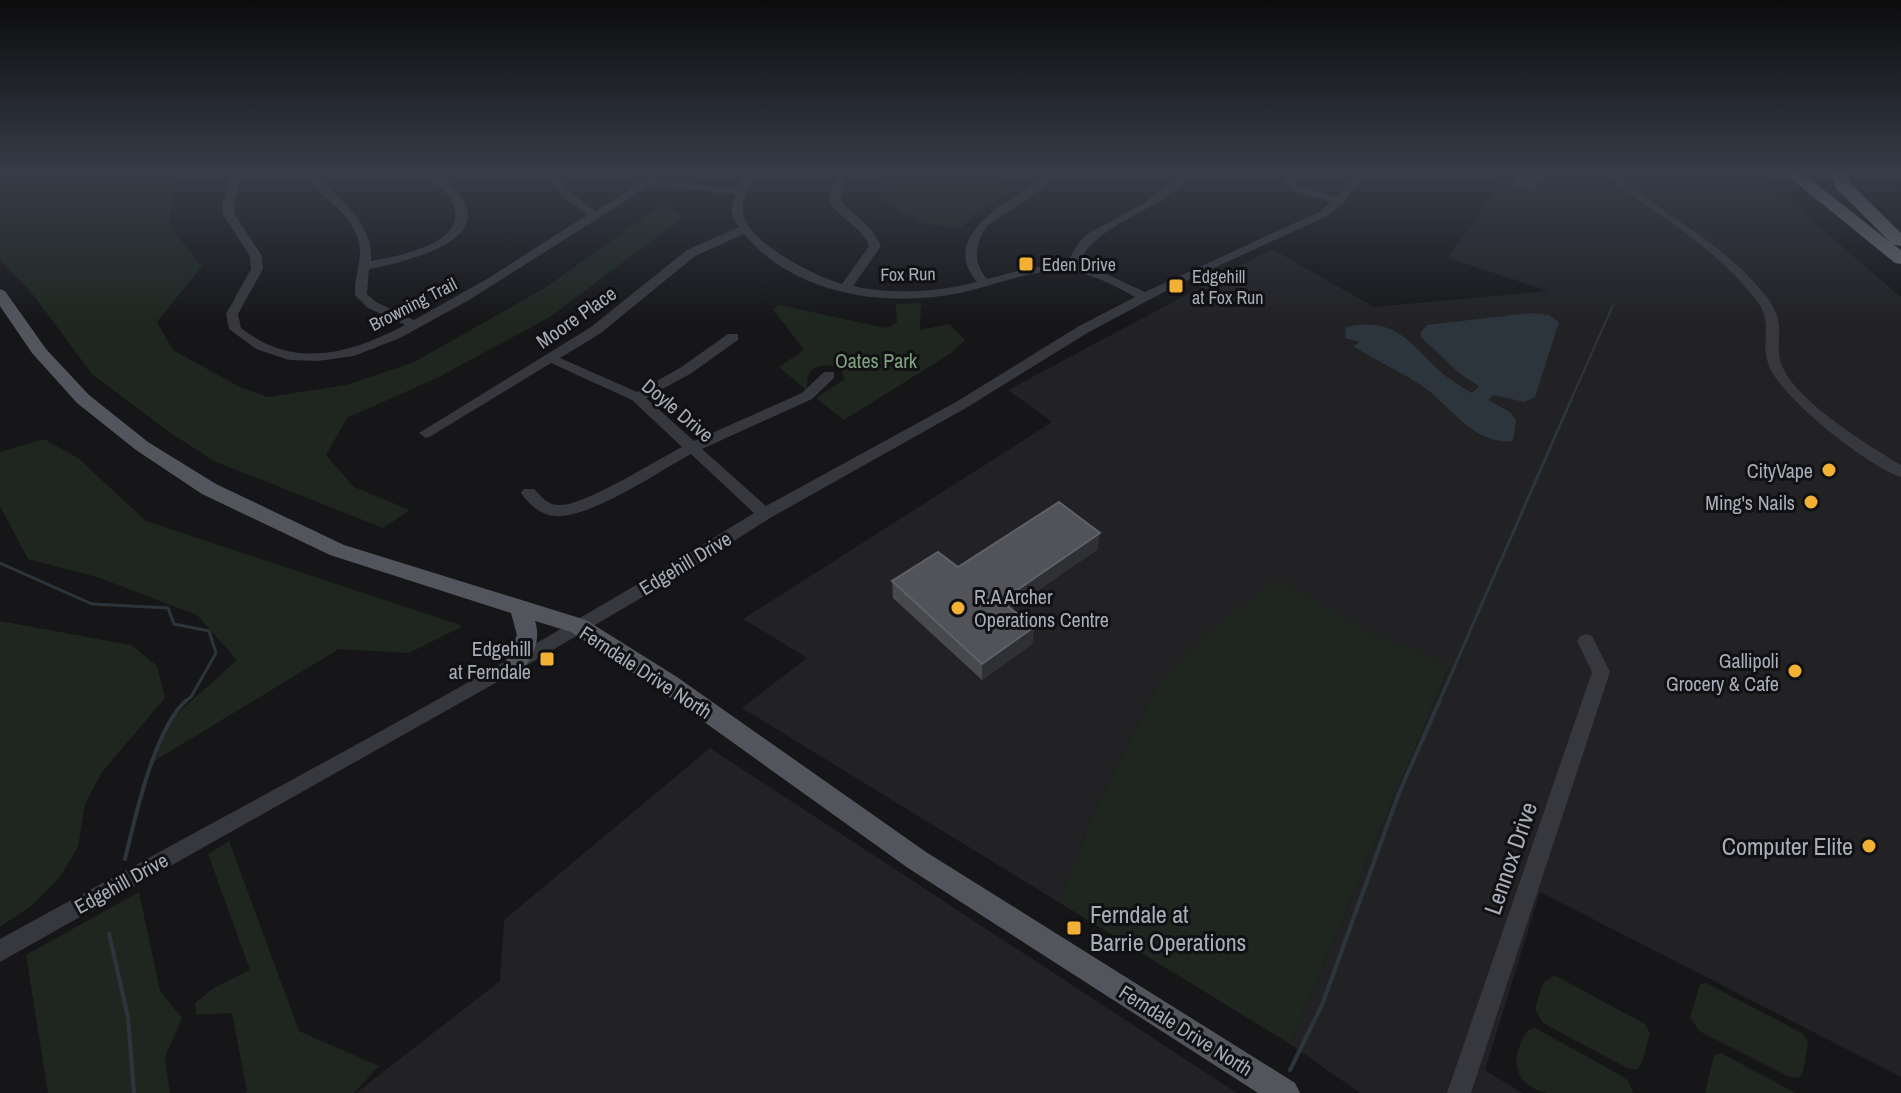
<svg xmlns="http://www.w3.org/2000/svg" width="1901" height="1093" font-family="'Archivo Narrow',sans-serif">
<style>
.built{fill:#222225}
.green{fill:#1e261f}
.water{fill:#2c353c}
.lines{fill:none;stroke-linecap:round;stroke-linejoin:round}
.stream-far2{stroke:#2c353c;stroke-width:2}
.stream-far1{stroke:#2c353c;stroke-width:3}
.stream{stroke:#2c353c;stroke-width:4}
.minor{fill:#37383d;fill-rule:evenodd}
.major{fill:#53555c;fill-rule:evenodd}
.highway{fill:#63666e;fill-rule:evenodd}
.wall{fill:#47494d}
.shaded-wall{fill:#2f3033}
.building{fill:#525359;stroke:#5f6168;stroke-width:2}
.poi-dot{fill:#f2b134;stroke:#111113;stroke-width:3}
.labels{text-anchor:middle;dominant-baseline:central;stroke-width:6;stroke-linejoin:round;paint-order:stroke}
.far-poi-label{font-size:18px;fill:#a8adb8;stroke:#111113;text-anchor:start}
.far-street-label{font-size:18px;fill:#a8adb8;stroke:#111113}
.street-label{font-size:20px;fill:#a8adb8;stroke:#111113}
.park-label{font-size:20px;fill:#7fa381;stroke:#111113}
.poi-label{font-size:20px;fill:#a8adb8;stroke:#111113;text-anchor:end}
.near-poi-label{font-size:24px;fill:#a8adb8;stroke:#111113;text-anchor:end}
.near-street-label{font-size:24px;fill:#a8adb8;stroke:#111113}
</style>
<rect width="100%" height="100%" fill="#161618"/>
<g class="built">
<polygon points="1509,172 1755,172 1901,297 1901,1077 1540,892 1485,1070 1522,1093 1360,1093 1290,1044 1450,666 1370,632 1160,681 1088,826 1060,903 742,708 807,658 743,619 1052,422 1008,390 1272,249 1374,307 1548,291 1448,258"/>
<polygon points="710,748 1237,1093 356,1093 500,981 504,920"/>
</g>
<g class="green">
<polygon points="0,172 185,172 174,186 169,226 202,266 157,322 173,350 240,387 268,397 347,385 414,362 543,289 664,204 684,217 550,317 439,377 347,418 326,455 354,487 410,510 383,528 214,461 172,434 92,374 31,292 0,260"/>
<polygon points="895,172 990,172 983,177 1014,188 974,214 962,229 919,223 879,197 887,177"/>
<path d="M921 303 920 330 949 324 965 340 951 353 844 420 816 398 845 379 839 366C829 365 811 364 808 376 807 381 808 385 806 390L779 367 804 350 773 309 779 305 886 328 897 323 896 304Z"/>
<polygon points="44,439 78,458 146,521 463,626 409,653 339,649 151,763 167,723 237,660 197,615 100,578 28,559 0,506 0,452"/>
<polygon points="1277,579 1370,632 1450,665 1290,1044 1060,903 1088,826 1160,681 1209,630"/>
<polygon points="0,621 131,645 157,666 165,698 102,772 85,804 78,847 60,877 31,906 0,927"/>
<polygon points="229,841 299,1031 379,1066 354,1093 245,1093 247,1091 232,1013 196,1015 195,1003 212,989 250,970 208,854"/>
<polygon points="139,892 160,991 182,1018 165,1057 170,1093 48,1093 26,955"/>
<polygon points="1554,975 1645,1024 1650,1033 1642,1063 1637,1069 1629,1069 1543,1023 1535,1009 1543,983"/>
<polygon points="1706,983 1802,1033 1808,1042 1803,1072 1799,1078 1790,1077 1699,1031 1690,1017 1700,984"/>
<path d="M1535 1028 1620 1075 1628 1081 1633 1093C1612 1093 1564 1093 1546 1093 1511 1083 1510 1057 1528 1030Z"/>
<polygon points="1721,1053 1796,1093 1705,1093 1714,1055"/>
</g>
<path class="water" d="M1531 313 1549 315 1559 322 1535 397 1524 402 1494 395 1488 400 1510 412 1516 420 1513 441C1476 445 1454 411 1429 391 1407 374 1377 362 1353 346L1360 342 1345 338 1346 327C1395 316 1409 342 1441 372 1450 380 1462 387 1472 393L1479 386 1460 374 1421 337V332L1427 325Z"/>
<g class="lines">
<polyline class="stream-far2" points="1570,402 1613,305"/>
<g class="stream-far1">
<polyline points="0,563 92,604 168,608 174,624 209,631 216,653 191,697 184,702"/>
<polyline points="1439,702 1571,400"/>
</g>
<g class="stream">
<path d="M125 859C135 818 155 726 187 700"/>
<polyline points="109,934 128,1017 134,1093"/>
<polyline points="1290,1070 1322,1005 1399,793 1440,700"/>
</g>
<g class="minor">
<path d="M233 172H243L242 175 298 172 293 175 240 182 234 204 235 215 262 256 263 269 238 314 241 328C294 370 350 354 405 325L368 308 355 295C354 280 360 266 360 251 359 216 320 198 303 172H313C337 198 374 221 371 261 398 256 469 244 453 204 447 190 432 182 423 172L437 173C518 233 420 259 369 269L367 294 376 302 414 320 487 279 587 215 562 196 545 172H555L570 192 595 211 643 181 653 172H664L656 181 738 187 744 172H754C751 184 740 200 743 213 748 243 815 276 842 284L869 246C862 227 840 218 828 201L837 172H847L840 201 872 230 881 246 853 286C893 295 937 292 977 282 934 232 1021 194 1054 172H1066L987 226C975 244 972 262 987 279L1028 268 1066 264 1080 241 1089 233 1146 202 1182 172H1193C1162 214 1098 219 1077 265L1104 273 1145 292 1319 212 1331 202 1291 190 1282 180 1286 172H1296L1293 180 1299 186 1337 197 1358 172H1368L1343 203 1327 216 1177 285 1089 332 966 408 770 518 692 568 522 668 0 962V939C253 800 510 666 754 513L691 454C658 472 598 513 562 516 544 518 531 507 521 493L524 489H534C542 497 548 506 561 505 585 505 657 460 682 447L632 400 551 363 431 436 426 438 419 433 591 327 687 250 739 227C730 215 730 208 736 194L649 186 469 300 400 338 354 356 318 361 289 360 256 349 229 329 226 314 251 269 250 256 223 215 222 204ZM744 234C794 295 886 308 959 293 995 286 1030 269 1067 271 1091 273 1114 285 1135 297L1079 326 956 402 766 506 702 449 812 399 834 378V372H824L802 393 694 441 646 398 690 374 738 340V334H728L680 368 637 392 560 358 601 333 695 256Z"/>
<path d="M1606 172H1617C1657 212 1712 236 1751 279 1763 292 1778 307 1779 326 1780 340 1776 354 1783 368 1799 403 1868 445 1901 465V477C1868 467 1778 396 1768 363 1761 343 1772 322 1759 304 1723 254 1667 221 1618 185Z"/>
<polygon points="1586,634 1592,636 1610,672 1471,1093 1447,1093 1592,672 1577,641 1580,636"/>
</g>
<path class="major" d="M0 289 5 291 46 349 89 395 148 442 216 484 344 545 586 620 677 677 926 852 1295 1083 1300 1093H1258L908 868 661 691 571 632 535 621C541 640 534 653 524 669L516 672 508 669 505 663 517 635 511 613 330 555 202 494 136 450 77 403 32 353 0 306Z"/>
<polygon class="highway" points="1783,172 1801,172 1889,241 1836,188 1830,172 1846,172 1850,183 1901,233 1901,246 1894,245 1901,250 1901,264 1895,263"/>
</g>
<g class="wall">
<polygon points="1517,172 1548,172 1533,191 1512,185"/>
<polygon points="1098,549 1011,609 1034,627 1032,644 982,680 893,598 892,581 958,567"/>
</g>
<g class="shaded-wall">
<polygon points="1543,172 1548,172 1533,191 1540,176"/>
<polygon points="1100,533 1098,549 1000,617 1001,601"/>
<polygon points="1034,627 1032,644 982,680 982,664"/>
</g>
<g class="building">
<polygon points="1526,172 1543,172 1540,176"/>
<polygon points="1059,502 1100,533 1001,601 1034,627 982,664 892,581 938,552 958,567"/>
</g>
<linearGradient id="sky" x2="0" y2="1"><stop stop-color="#0c0c0d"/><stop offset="0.53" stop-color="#363c48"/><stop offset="1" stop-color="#363c48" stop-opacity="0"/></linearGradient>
<rect width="1901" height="325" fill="url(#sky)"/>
<g class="poi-dot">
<rect x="1018" y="256" width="16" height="16" rx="4"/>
<rect x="1168" y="278" width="16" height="16" rx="4"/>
<circle cx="1829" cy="470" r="8"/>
<circle cx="1811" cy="502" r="8"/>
<circle cx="958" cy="608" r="8"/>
<rect x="539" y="651" width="16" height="16" rx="4"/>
<circle cx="1795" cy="671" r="8"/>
<circle cx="1869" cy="846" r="8"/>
<rect x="1066" y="920" width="16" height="16" rx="4"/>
</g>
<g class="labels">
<g class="far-poi-label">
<text x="1042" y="264">Eden Drive</text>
<text x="1192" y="276">Edgehill<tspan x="1192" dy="21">at Fox Run</tspan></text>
</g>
<g class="far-street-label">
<text transform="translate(908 274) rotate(-1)">Fox Run</text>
<text transform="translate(413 304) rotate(-27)">Browning Trail</text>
</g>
<g class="street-label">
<text transform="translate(576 317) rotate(-35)">Moore Place</text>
<text transform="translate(678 410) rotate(40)">Doyle Drive</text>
<text transform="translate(685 563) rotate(-31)">Edgehill Drive</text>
<text transform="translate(646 672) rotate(33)">Ferndale Drive North</text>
<text transform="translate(121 883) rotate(-29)">Edgehill Drive</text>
<text transform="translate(1186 1030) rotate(32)">Ferndale Drive North</text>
</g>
<g class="park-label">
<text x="876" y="360">Oates Park</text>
</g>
<g class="poi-label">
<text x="1813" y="470">CityVape</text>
<text x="1795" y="502">Ming's Nails</text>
<text x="974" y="596" text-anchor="start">R.A Archer<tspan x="974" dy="23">Operations Centre</tspan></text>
<text x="531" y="648">Edgehill<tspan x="531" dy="23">at Ferndale</tspan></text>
<text x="1779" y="660">Gallipoli<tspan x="1779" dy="23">Grocery &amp; Cafe</tspan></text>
</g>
<g class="near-poi-label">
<text x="1853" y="846">Computer Elite</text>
<text x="1090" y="914" text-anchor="start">Ferndale at<tspan x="1090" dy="28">Barrie Operations</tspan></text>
</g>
<g class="near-street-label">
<text transform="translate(1510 858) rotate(-71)">Lennox Drive</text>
</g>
</g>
</svg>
